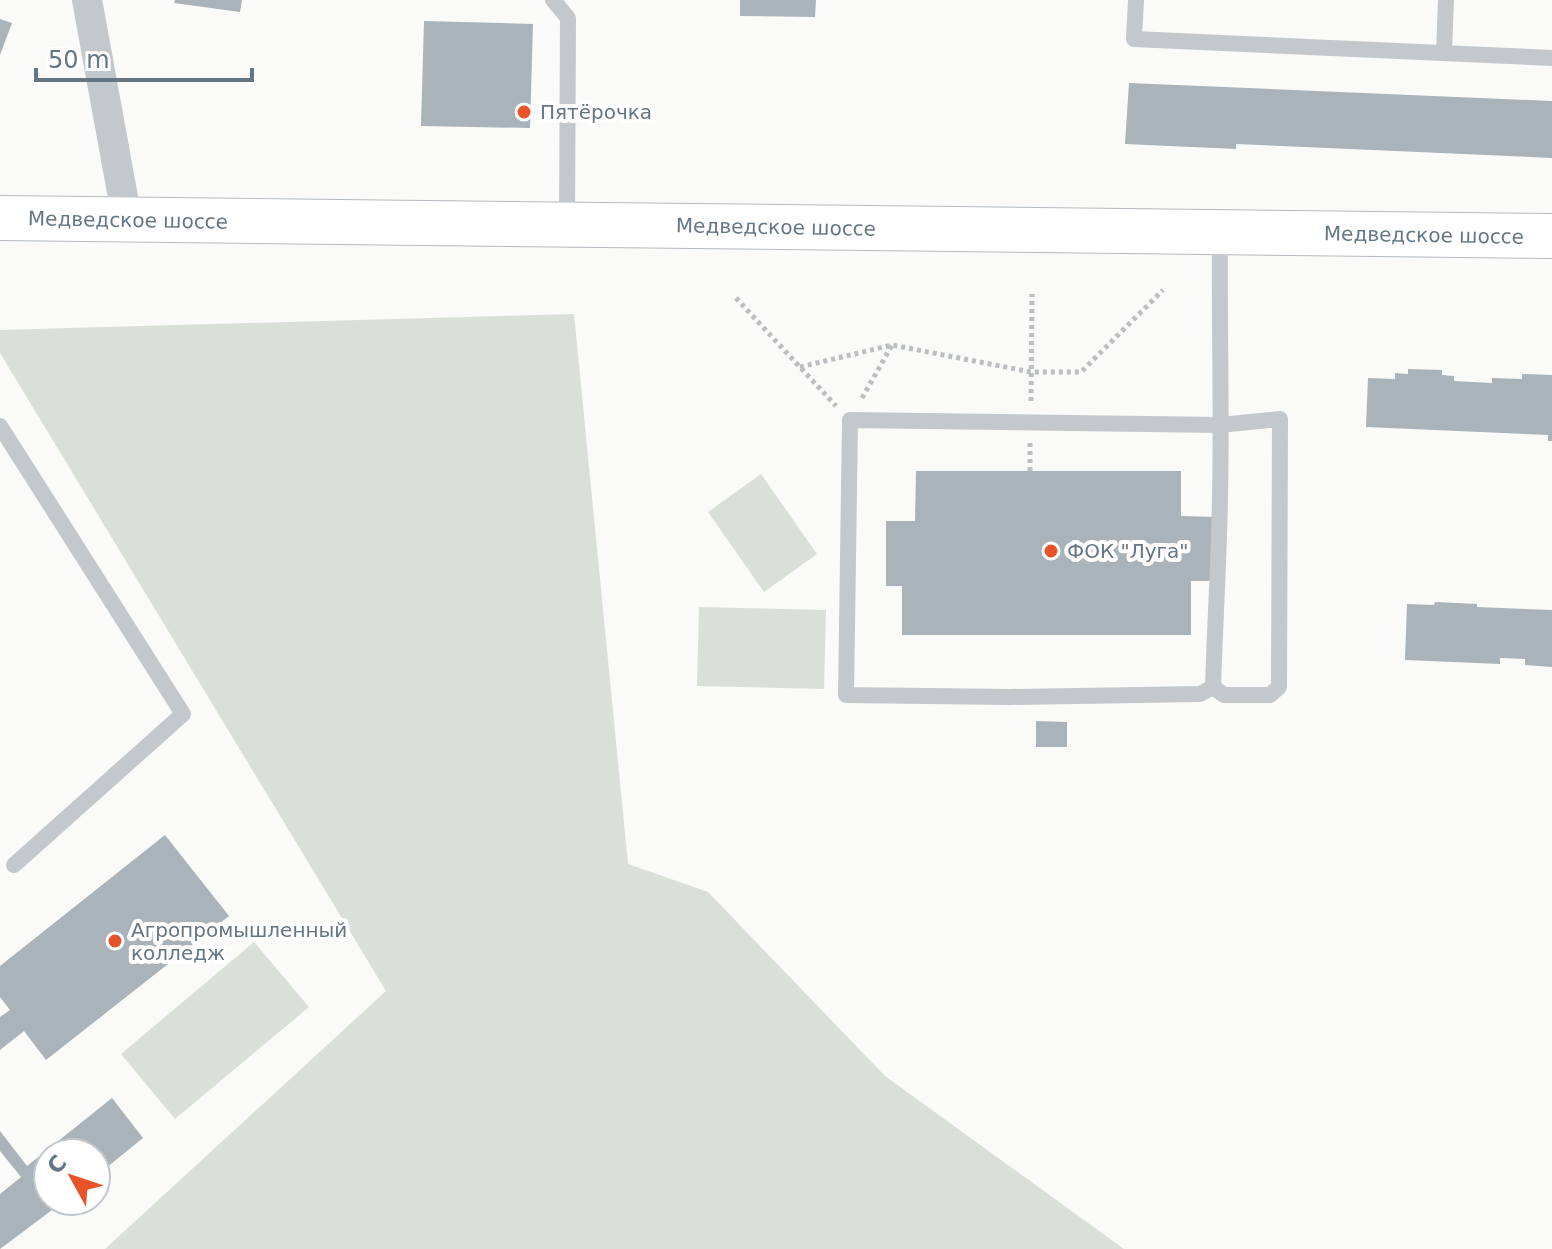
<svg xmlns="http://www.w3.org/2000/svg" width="1552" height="1249" font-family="'DejaVu Sans',sans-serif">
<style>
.green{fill:#dadfd7}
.building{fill:#aab3b9}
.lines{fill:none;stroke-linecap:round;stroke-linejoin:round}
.secondary-casing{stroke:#b3babf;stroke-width:46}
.path{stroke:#bbbfc2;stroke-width:5;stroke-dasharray:4 4;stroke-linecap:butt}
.service{stroke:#c3c8cc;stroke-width:16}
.minor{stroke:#c3c8cc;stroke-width:30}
.secondary{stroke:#fff;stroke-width:44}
.poi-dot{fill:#e8542a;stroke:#fff;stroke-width:3}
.labels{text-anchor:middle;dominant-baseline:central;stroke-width:8;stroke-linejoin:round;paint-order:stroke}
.poi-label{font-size:20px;fill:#647683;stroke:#fff;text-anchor:start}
.street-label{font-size:20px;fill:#647683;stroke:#fff}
</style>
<rect width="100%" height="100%" fill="#fafaf8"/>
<g class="green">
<polygon points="574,314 628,864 708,892 885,1076 1124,1249 105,1249 386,991 0,353 0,330"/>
<polygon points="761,474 817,554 764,592 708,512"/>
<polygon points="699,607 826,610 824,689 697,686"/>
<polygon points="254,942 309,1007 175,1119 121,1054"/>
</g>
<g class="building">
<polygon points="175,0 242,0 240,12 174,3"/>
<polygon points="740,0 816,0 815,17 740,16"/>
<polygon points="0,19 12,23 0,55"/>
<polygon points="424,21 533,24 530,128 421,126"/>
<polygon points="1129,83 1552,101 1552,158 1236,144 1236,149 1125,144"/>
<polygon points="1408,369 1442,370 1442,375 1454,376 1454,381 1492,383 1492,378 1522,379 1522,374 1552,375 1552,441 1548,441 1548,435 1366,427 1368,378 1395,379 1395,373 1408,374"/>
<polygon points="916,471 1181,471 1181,516 1216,517 1215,581 1191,581 1191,635 902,635 902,586 886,586 886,521 915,521"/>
<polygon points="1435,602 1477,604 1477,607 1552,610 1552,667 1525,665 1525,659 1500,658 1500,664 1405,660 1407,604 1434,605"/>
<polygon points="1036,721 1067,722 1067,747 1036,747"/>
<polygon points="165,835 229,916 46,1060 24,1031 0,1050 0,1017 10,1010 0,997 0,966"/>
<polygon points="112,1098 143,1138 96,1176 96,1153 48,1153 48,1201 64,1201 0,1249 0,1194 21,1177 0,1151 0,1131 27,1166"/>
</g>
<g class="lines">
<g class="secondary-casing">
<polyline id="secondary" points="0,218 1552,236"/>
</g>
<g class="path">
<polyline points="736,298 836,406"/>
<polyline points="800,367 892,345 1031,372 1081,372 1163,290"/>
<polyline points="862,398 892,345"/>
<polyline points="1031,401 1032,294"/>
<polyline points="1030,471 1030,443"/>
</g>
<g class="service">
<polyline points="553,0 568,18 567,223"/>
<polyline points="1136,0 1134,39 1552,58"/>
<polyline points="1444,53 1446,0"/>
<polyline points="0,426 183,714 14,865"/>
<path d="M1213 687 1200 694 1009 697 846 695 850 420 1220 425 1280 419 1279 687 1270 695H1224L1213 687C1215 623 1219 560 1220 497 1222 409 1219 322 1220 234"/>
</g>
<polyline class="minor" points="87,0 127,219"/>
<use href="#secondary" class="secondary"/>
</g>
<g class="poi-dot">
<circle cx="524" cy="112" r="8"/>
<circle cx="1051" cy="551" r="8"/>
<circle cx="115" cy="941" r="8"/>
</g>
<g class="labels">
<g class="poi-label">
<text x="540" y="112">Пятёрочка</text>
<text x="1067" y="551">ФОК "Луга"</text>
<text x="131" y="930">Агропромышленный<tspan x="131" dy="23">колледж</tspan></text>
</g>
<g class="street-label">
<text transform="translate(128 220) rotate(1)">Медведское шоссе</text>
<text transform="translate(776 227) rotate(1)">Медведское шоссе</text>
<text transform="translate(1424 235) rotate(1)">Медведское шоссе</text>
</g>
</g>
<g transform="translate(72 1177) rotate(310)"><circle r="38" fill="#ffffff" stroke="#c1c8cd" stroke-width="2"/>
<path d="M0-6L14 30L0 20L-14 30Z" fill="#e8542a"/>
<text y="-12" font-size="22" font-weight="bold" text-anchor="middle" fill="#647683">С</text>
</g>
<path d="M36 68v12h216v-12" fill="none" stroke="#647683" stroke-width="4"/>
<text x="48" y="68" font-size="24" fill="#647683" stroke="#ffffff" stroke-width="6" paint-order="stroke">50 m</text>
</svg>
